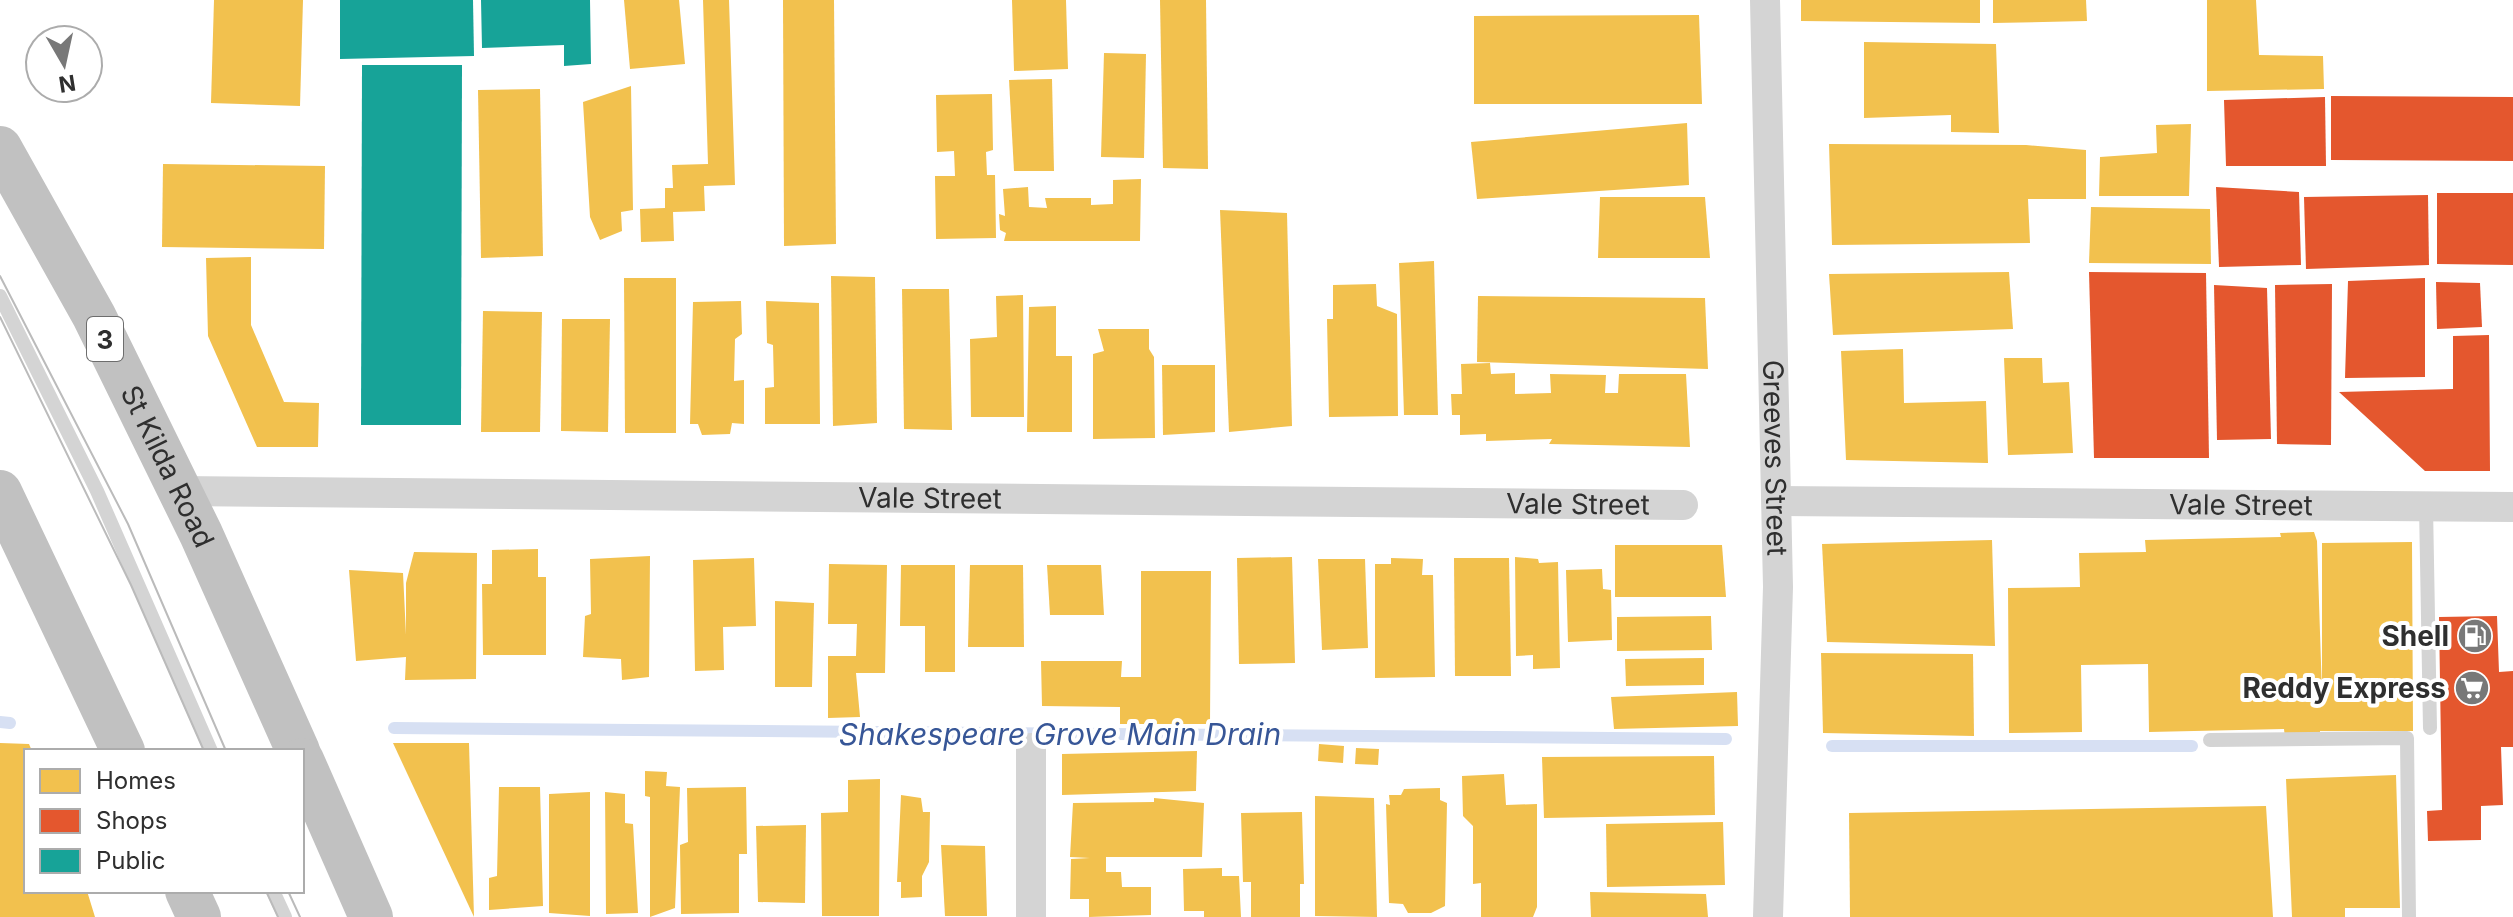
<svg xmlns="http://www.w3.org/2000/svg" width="2513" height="917" font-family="Inter,sans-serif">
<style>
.homes{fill:#f2c14e}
.shops{fill:#e4572e}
.public{fill:#17a398}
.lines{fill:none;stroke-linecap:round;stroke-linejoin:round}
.stream{stroke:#d7e0f3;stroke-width:12}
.lane{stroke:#d4d4d4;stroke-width:14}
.street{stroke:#d4d4d4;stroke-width:30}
.highway{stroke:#c1c1c1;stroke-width:44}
.tram{stroke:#bbb;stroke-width:2}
.labels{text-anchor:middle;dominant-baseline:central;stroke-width:8;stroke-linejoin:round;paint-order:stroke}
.shield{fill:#fff;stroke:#6d6d6d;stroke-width:2}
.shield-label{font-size:26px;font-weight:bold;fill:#2f2f2f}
.street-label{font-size:28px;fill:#2f2f2f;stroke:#fff}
.poi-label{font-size:28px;font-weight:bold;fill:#2f2f2f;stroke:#fff;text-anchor:end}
.water-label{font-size:30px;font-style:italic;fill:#375697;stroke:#fff}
</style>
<rect width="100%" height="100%" fill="#fff"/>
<g class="homes">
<polygon points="214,0 303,0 300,106 211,103"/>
<polygon points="624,0 679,0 685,64 630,69"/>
<polygon points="703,0 729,0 735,185 704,186 705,211 673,212 674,241 641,242 640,209 665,208 665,188 673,188 672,165 708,164"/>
<polygon points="783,0 834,0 836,244 784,246"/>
<polygon points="1012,0 1066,0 1068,69 1014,71"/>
<polygon points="1160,0 1206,0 1208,169 1163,168"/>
<polygon points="1801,0 1980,0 1980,23 1801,21"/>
<polygon points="1993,0 2086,0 2087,21 1993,23"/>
<polygon points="2207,0 2256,0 2259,55 2323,56 2324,89 2207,91"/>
<polygon points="1699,15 1702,104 1474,104 1474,16"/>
<polygon points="1864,42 1996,44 1999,133 1951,132 1951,115 1864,118"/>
<polygon points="1104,53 1146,54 1144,158 1101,157"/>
<polygon points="1052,79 1054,171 1014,171 1009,80"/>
<polygon points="631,86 633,210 621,212 622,231 600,240 590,217 583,102"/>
<polygon points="540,89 543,256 481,258 478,90"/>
<polygon points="992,94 993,150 986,152 987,175 995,175 996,238 936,239 935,176 955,176 954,151 937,152 936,95"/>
<polygon points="1687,123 1689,185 1477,199 1471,142"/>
<polygon points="2191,124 2189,196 2099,196 2100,157 2157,153 2156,125"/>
<polygon points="1829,144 2026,145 2086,150 2086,199 2028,199 2030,243 1832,245"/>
<polygon points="163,164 325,166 324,249 162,247"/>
<polygon points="1141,179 1140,241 1004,241 1006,233 1000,230 999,214 1005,216 1003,189 1028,187 1029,207 1047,208 1045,198 1091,198 1091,205 1113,204 1113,180"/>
<polygon points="1600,197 1705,197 1710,258 1598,258"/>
<polygon points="2091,207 2210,209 2211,264 2089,263"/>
<polygon points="1220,210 1287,213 1292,426 1229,432"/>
<polygon points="251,257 251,325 284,402 319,403 318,447 257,447 208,336 206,258"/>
<polygon points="1434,261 1438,415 1404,415 1399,263"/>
<polygon points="2009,272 2013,329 1833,335 1829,274"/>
<polygon points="831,276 875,277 877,423 833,426"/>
<polygon points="624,278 676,278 676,433 625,433"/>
<polygon points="1376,284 1377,306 1397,314 1398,416 1329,417 1327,319 1333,319 1333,285"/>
<polygon points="902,289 949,289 952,430 904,429"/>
<polygon points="1023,295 1024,417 971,417 970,339 997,337 996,296"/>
<polygon points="1478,296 1705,298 1708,369 1477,362"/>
<polygon points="741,301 742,334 735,339 734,381 744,380 744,424 732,423 730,434 702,435 698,424 690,424 693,302"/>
<polygon points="766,301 819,303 820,424 765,424 765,388 774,387 773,345 767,343"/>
<polygon points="1056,306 1056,356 1072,356 1072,432 1027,432 1029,307"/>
<polygon points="483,311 542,312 540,432 481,432"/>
<polygon points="562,319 610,319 608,432 561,431"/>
<polygon points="1098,329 1149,329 1149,349 1154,357 1155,438 1093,439 1093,354 1104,351"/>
<polygon points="1903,349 1904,403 1986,401 1988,463 1846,460 1841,351"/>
<polygon points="2004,358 2042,358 2043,383 2069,382 2073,453 2008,455"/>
<polygon points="1490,363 1491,374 1515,373 1515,394 1551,393 1550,374 1606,375 1605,393 1618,393 1619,374 1686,374 1690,447 1549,444 1552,439 1486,441 1486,434 1460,435 1460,415 1452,415 1451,394 1462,394 1461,364"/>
<polygon points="1162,365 1215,365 1215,432 1163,435"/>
<polygon points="2314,532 2317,541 2322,694 2322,543 2412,542 2413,731 2320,731 2320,737 2285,738 2284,729 2149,732 2148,664 2081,665 2082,732 2009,733 2008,588 2080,587 2079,553 2146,552 2145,540 2281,537 2280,533"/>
<polygon points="1992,540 1995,646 1827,642 1822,544"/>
<polygon points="1615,545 1722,545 1726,597 1615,597"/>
<polygon points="538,549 538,577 546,577 546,655 483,655 482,584 492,584 492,550"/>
<polygon points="414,552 477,553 476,679 405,680 406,657 356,661 349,570 403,573 406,635 406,583"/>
<polygon points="650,556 649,677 622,680 621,659 583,657 585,616 591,614 590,559"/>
<polygon points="1292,557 1295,663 1239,664 1237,558"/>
<polygon points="1515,557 1538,559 1539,563 1558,562 1560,668 1533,669 1533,655 1516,656"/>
<polygon points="754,558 756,626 723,627 724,670 695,671 693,560"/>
<polygon points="1391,558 1423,559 1422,575 1433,575 1435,677 1375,678 1375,564 1391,564"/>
<polygon points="1454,558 1509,558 1511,676 1455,676"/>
<polygon points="1318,559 1365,559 1368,648 1322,650"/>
<polygon points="829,564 887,565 885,673 856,673 860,717 828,718 828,656 856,656 857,624 828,624"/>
<polygon points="901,565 955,565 955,672 925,672 925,626 900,626"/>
<polygon points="970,565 1023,565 1024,647 968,647"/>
<polygon points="1047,565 1101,565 1104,615 1050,615"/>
<polygon points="1602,569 1603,589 1611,590 1612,640 1568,642 1566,570"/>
<polygon points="1141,571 1211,571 1210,724 1120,724 1120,707 1042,706 1041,661 1122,661 1121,677 1141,677"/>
<polygon points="775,601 814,603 812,687 775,687"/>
<polygon points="1711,616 1712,650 1617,651 1617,617"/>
<polygon points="1821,653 1973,654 1974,736 1823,733"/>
<polygon points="1704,658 1704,685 1626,686 1625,659"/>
<polygon points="1737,692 1738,726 1614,729 1611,697"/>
<polygon points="0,743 29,744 32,751 26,751 26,891 87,891 95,917 0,917"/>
<polygon points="393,743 469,743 474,917"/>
<polygon points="1319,744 1344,746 1343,763 1318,761"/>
<polygon points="1356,748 1379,749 1378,765 1355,764"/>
<polygon points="1197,751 1196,791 1062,795 1062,754"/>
<polygon points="1714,756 1715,815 1544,818 1542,757"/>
<polygon points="645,771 667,772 666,786 680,787 675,908 650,917 650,797 645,796"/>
<polygon points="1504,774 1506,805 1537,804 1537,907 1533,917 1481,917 1481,883 1473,884 1473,826 1463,816 1462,776"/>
<polygon points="2396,775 2400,908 2345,908 2345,917 2292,917 2286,779"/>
<polygon points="880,779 879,916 822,916 821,813 848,812 848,780"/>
<polygon points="499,787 540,787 543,906 489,910 489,878 497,876"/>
<polygon points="746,787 747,854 739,854 739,913 681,914 680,845 688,842 687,788"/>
<polygon points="1440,788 1440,800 1447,803 1445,906 1431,913 1408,913 1403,904 1389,903 1386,804 1390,805 1389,795 1401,795 1404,789"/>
<polygon points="590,792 590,916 549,913 549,794"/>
<polygon points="605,792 625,794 625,823 633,824 638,913 606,914"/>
<polygon points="901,795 921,798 923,812 930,812 929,862 922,876 922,897 901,898 901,882 897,882"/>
<polygon points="1315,796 1374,798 1377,917 1315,916"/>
<polygon points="1154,798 1204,803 1202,857 1106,857 1106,872 1121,872 1122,887 1151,887 1151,915 1089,917 1089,899 1070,899 1071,859 1090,858 1070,857 1073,803 1154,802"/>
<polygon points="2266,806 2273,917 1850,917 1849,813"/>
<polygon points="1302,812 1304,884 1300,884 1300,917 1251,917 1251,882 1243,882 1241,813"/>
<polygon points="1723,822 1725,885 1607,887 1606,824"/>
<polygon points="806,825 805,903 758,902 756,826"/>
<polygon points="941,845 985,846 987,916 945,916"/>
<polygon points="1222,868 1222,876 1239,876 1241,917 1204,917 1204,911 1184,911 1183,869"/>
<polygon points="1590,892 1706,894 1708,917 1591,917"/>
</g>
<g class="shops">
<polygon points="2331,96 2513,97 2513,161 2331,160"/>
<polygon points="2325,97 2326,166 2226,166 2224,100"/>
<polygon points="2216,187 2299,192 2301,265 2219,267"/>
<polygon points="2437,193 2513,193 2513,265 2437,264"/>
<polygon points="2428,195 2429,265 2306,269 2304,197"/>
<polygon points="2089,272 2206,273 2209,458 2094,458"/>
<polygon points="2425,278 2425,377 2345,378 2348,281"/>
<polygon points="2436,282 2480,283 2482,327 2437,329"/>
<polygon points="2332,284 2331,445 2277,444 2275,285"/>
<polygon points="2214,285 2267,288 2271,439 2217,440"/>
<polygon points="2489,335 2490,471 2425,471 2339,392 2453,389 2453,336"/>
<polygon points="2497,616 2499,672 2513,671 2513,747 2501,747 2503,805 2481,806 2481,840 2428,841 2427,811 2442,810 2439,617"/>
</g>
<g class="public">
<polygon points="340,0 473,0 474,56 340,59"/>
<polygon points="481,0 590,0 591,64 564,66 564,45 482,48"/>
<polygon points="362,65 462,65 461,425 361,425"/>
</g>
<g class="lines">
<g class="stream">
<polyline points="0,722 10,723"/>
<polyline points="394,728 1726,739"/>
<polyline points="1832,746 2192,746"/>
</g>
<g class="lane">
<polyline points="0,296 97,491 211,751"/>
<polyline points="2426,506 2430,728"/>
<polyline points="2210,740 2407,738 2409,917"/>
<polyline points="273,891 285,917"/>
</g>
<g class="street">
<path id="s1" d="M1765 0 1778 587 1768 917"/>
<path id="s2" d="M178 491 1683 505"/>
<path id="s3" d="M1777 501 2513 507"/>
<polyline points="1031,917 1031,748"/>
</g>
<g class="highway">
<path id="s4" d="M0 148 94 316 201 534 298 751"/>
<polyline points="0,492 123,751"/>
<polyline points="302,760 371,917"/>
<polyline points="187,891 199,917"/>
</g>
<g class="tram">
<polyline points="0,276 128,524 226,751"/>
<polyline points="0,317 131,585 204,751"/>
<polyline points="266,891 278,917"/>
<polyline points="288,891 300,917"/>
</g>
</g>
<defs>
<g id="fuel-disc" transform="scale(1.8)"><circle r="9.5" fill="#787878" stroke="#fff"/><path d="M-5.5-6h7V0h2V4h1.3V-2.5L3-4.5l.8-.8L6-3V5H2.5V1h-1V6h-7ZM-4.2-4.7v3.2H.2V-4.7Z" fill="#fff"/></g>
<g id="supermarket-disc" transform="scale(1.8)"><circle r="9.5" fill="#787878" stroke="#fff"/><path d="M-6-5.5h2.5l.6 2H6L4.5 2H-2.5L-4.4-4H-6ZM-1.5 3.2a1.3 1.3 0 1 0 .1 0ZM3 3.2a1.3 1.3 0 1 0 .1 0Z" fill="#fff"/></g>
</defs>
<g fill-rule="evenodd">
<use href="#fuel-disc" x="2475" y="636"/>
<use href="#supermarket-disc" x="2472" y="688"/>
</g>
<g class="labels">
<rect class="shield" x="87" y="317" width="36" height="44" rx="6"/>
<g class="shield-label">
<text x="105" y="339">3</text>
</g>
<g class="street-label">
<text stroke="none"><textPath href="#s1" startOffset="458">Greeves Street</textPath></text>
<text stroke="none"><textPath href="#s4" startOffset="360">St Kilda Road</textPath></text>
<text stroke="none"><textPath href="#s2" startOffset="752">Vale Street</textPath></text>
<text stroke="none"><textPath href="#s2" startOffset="1400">Vale Street</textPath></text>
<text stroke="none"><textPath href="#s3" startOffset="464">Vale Street</textPath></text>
</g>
<g class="poi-label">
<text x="2449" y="636">Shell</text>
<text x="2446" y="688">Reddy Express</text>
</g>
<g class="water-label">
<text x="1060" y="734">Shakespeare Grove Main Drain</text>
</g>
</g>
<rect x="24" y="749" width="280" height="144" fill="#ffffff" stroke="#acacac" stroke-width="2"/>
<rect x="40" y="769" width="40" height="24" fill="#f2c14e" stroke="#acacac" stroke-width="2"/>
<text x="96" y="789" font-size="24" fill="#2f2f2f">Homes</text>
<rect x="40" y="809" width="40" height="24" fill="#e4572e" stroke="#acacac" stroke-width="2"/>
<text x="96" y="829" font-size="24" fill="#2f2f2f">Shops</text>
<rect x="40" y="849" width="40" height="24" fill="#17a398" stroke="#acacac" stroke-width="2"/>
<text x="96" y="869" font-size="24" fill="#2f2f2f">Public</text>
<g transform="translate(64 64) rotate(171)"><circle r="38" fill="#ffffff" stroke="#acacac" stroke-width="2"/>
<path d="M0-6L14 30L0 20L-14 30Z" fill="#787878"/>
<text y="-12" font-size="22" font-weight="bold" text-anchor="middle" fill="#2f2f2f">N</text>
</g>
</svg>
